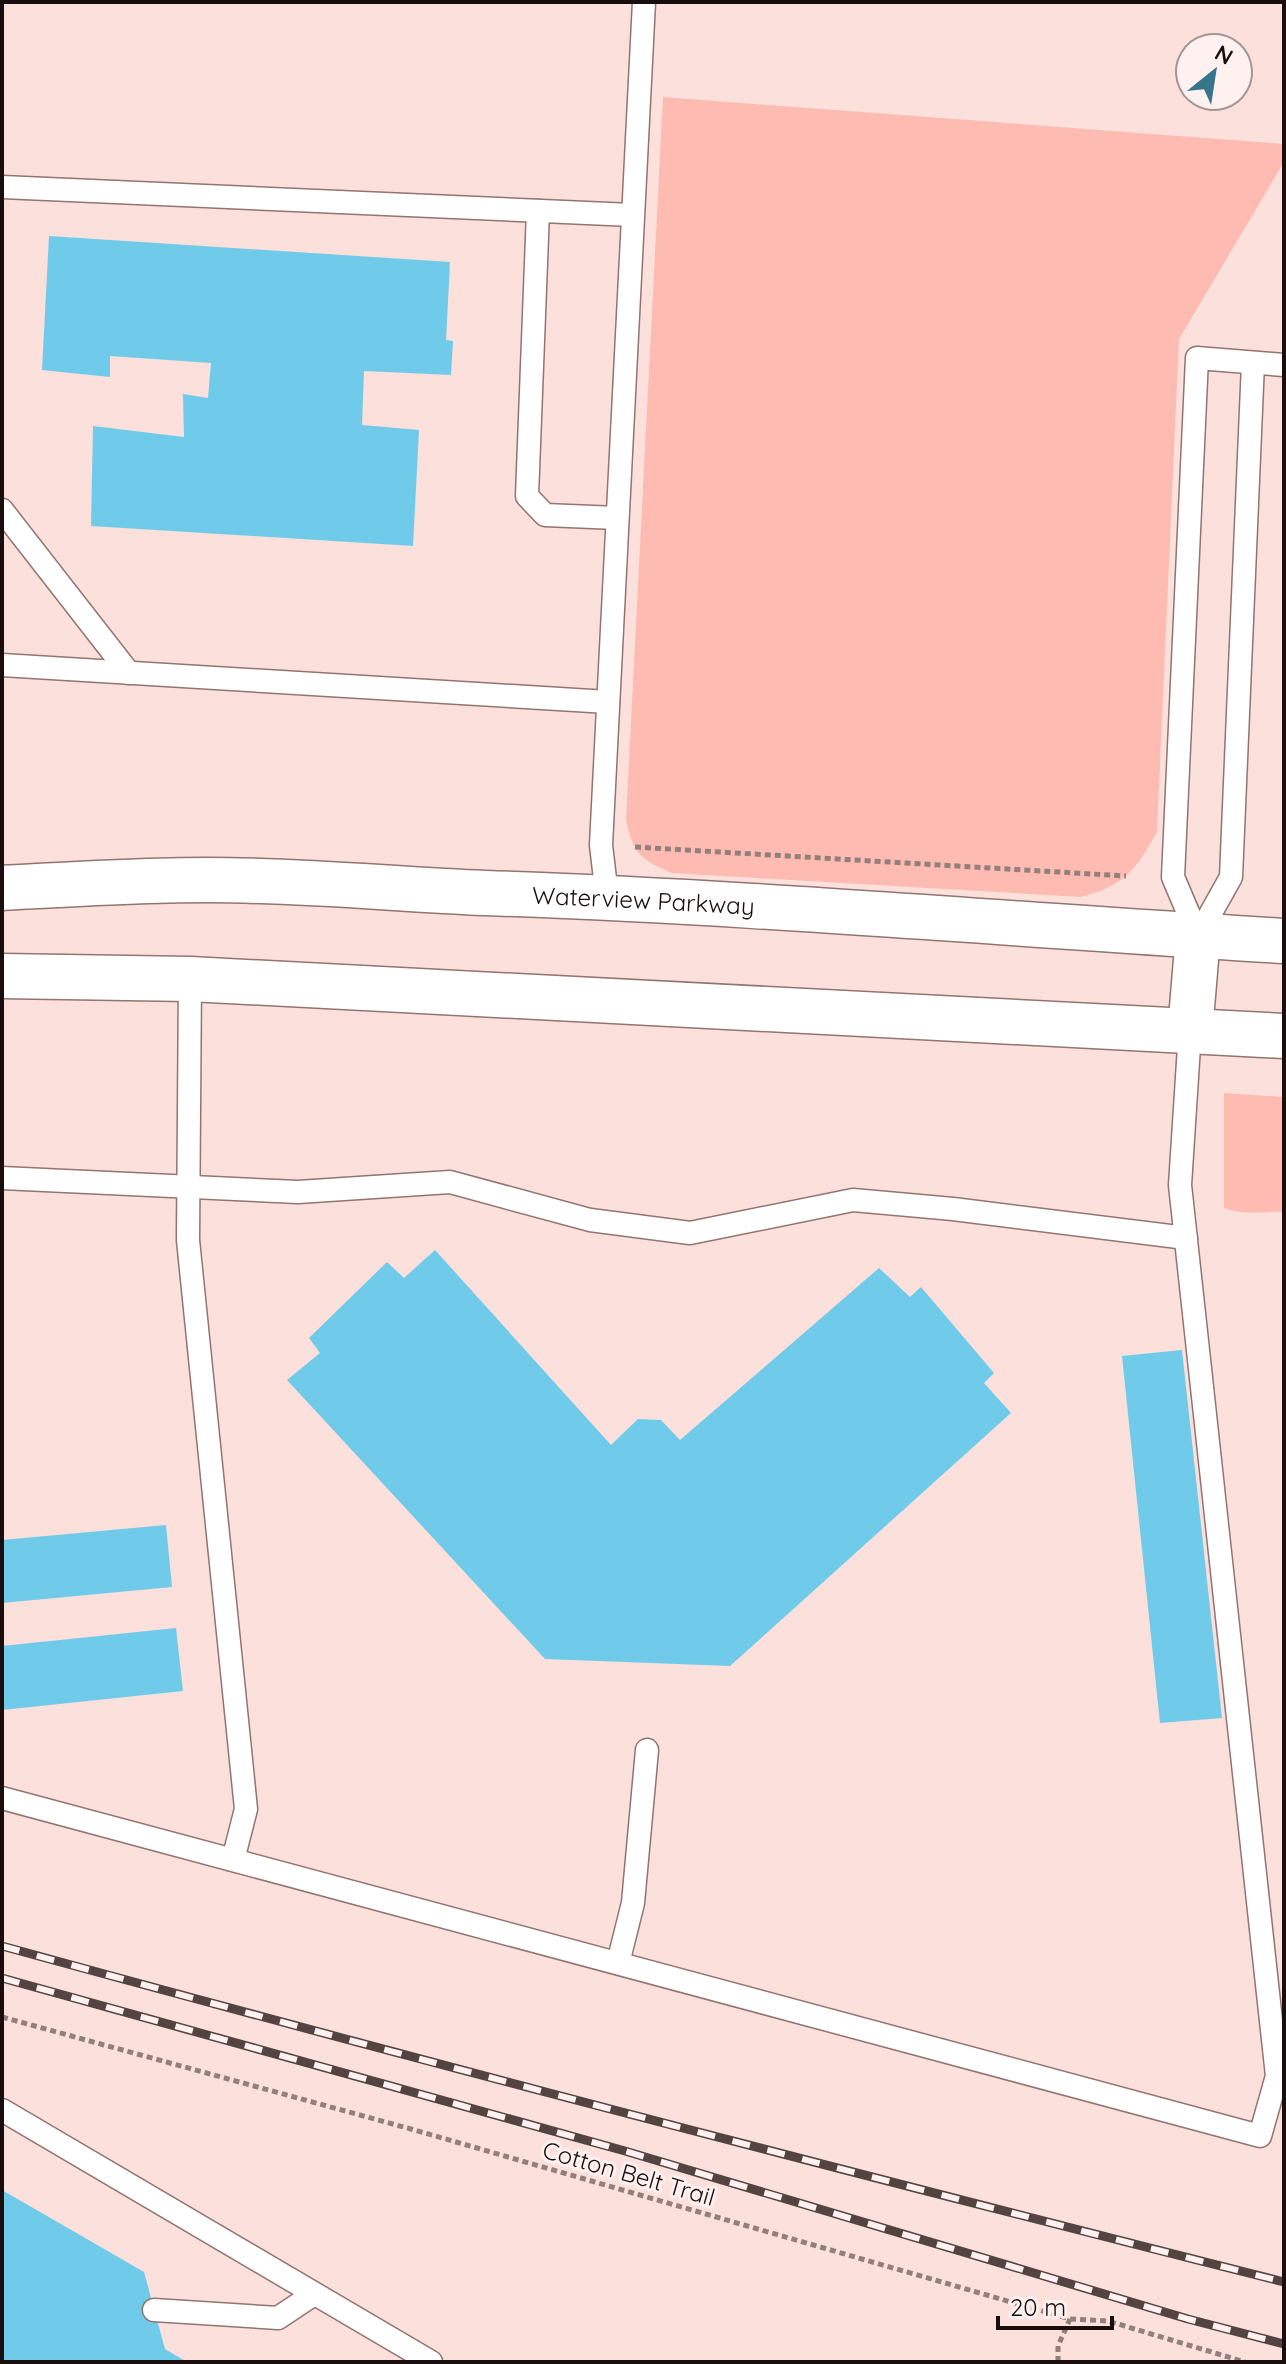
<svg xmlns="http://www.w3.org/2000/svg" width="1286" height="2364" font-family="Quicksand,sans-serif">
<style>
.green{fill:#febbb1}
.building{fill:#70cbea}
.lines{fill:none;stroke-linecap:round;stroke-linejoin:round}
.service-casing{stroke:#927470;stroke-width:25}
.secondary-casing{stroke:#927470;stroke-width:47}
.path{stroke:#937f7c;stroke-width:5;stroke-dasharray:6 4;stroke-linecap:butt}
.service{stroke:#fff;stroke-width:22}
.secondary{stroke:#fff;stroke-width:44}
.rail-casing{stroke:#534442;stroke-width:9}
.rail{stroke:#fff1ef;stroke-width:6;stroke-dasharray:18;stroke-linecap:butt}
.labels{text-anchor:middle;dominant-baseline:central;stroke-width:6;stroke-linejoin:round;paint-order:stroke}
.street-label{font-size:24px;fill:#190e0d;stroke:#fff1ef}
</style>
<rect width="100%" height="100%" fill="#fbe0dc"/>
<g class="green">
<path d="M663 97 1284 144V162L1179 339 1157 832C1136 870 1124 886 1081 897L672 873C641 860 633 854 626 820Z"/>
<path d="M1224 1093 1284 1097V1212C1260 1211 1248 1216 1224 1208Z"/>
</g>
<g class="building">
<polygon points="49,236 450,262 446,340 453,341 451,375 364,371 362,425 419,430 413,546 91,526 93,426 184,437 183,394 208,398 211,363 110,356 110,377 42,370"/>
<polygon points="435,1250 611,1445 638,1419 661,1420 680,1440 879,1268 910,1297 921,1287 994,1373 984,1383 1011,1413 730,1666 545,1659 287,1380 320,1353 309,1338 387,1262 404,1278"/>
<polygon points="1182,1350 1222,1718 1160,1723 1122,1356"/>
<polygon points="166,1525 172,1587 2,1603 2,1540"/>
<polygon points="176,1628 183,1691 2,1710 2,1646"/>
<polygon points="2,2190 144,2272 165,2349 187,2362 2,2362"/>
</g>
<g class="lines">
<g class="service-casing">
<g id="service">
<polyline points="2,187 632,215"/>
<polyline points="538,211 527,496 545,515 617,518"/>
<polyline points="2,510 129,673"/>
<polyline points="2,665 608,702"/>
<polyline points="607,896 601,845 644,2"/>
<polyline points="1198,936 1173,877 1197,358 1284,365"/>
<polyline points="1198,936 1231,877 1253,363"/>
<polyline points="190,979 188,1240 246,1809 233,1860"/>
<polyline points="2,1178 298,1192 450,1182 590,1220 690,1233 853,1200 953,1209 1186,1238"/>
<polyline points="2,1798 1260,2136 1277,2076 1180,1185 1190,1031"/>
<polyline points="618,1963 633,1903 647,1750"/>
<polyline points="2,2110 431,2362"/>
<polyline points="154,2310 278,2318 314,2294"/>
</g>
</g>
<g class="secondary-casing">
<g id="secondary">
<path id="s1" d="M2 888C71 884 139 880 208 880 301 880 393 889 485 893 752 902 1018 925 1284 941"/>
<polyline points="2,976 190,979 1284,1036"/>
<polyline points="1190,1031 1198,936"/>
</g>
</g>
<g class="path">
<polyline points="635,847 1126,876"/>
<polyline points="2,2017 411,2129 1070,2319 1108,2321 1245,2362"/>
<polyline points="1058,2362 1058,2346 1070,2319"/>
</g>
<use href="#service" class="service"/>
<use href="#secondary" class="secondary"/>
<g class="rail-casing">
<g id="rail">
<path d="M2 1946C428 2063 856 2174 1284 2282"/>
<polyline points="2,1978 625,2151 1188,2319 1284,2344"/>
</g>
</g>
<use href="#rail" class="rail"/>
</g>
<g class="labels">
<g class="street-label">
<text stroke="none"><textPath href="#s1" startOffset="642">Waterview Parkway</textPath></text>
<text transform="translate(629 2173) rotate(16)">Cotton Belt Trail</text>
</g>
</g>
<rect width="1286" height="2364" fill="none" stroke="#190e0d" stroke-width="8"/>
<g transform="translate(1214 72) rotate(30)"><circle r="38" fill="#fff1ef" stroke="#a39695" stroke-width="2"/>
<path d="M0-6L14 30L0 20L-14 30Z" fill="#36758a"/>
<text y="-12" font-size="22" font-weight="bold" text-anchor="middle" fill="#190e0d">N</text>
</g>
<path d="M998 2316v12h114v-12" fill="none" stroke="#190e0d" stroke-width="4"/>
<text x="1010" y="2316" font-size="24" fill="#190e0d" stroke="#fff1ef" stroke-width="6" paint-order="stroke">20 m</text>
</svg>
